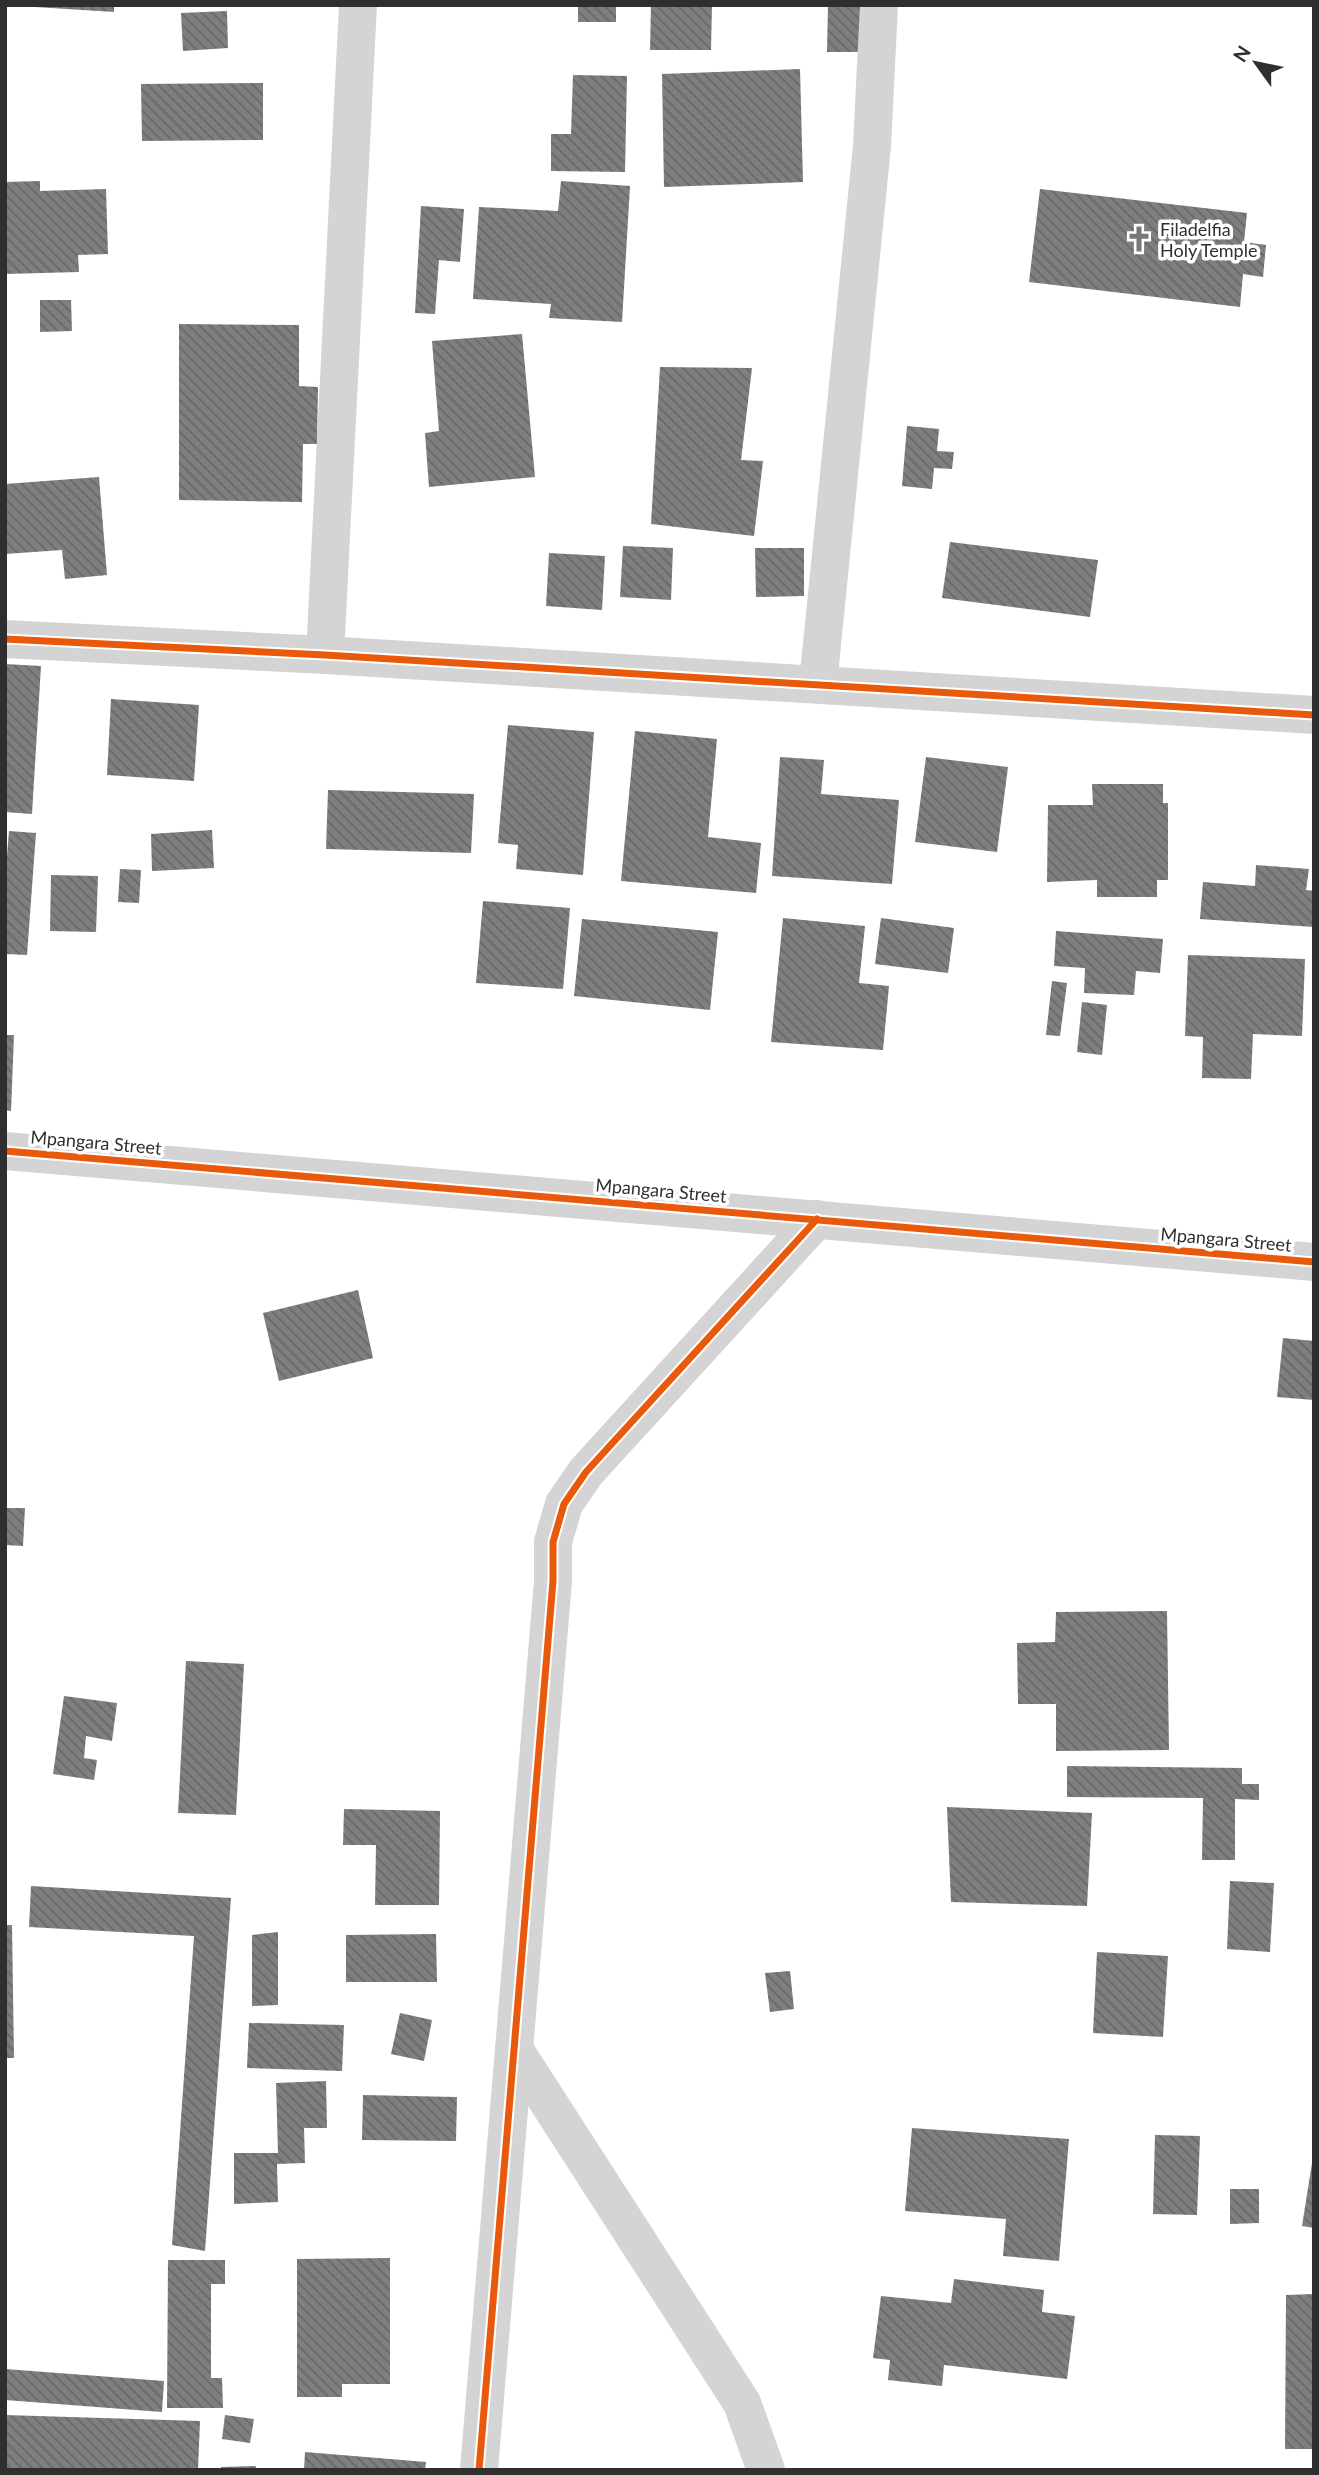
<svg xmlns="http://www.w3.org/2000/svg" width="1319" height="2475" font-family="Lato,sans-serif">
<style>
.building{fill:url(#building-back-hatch)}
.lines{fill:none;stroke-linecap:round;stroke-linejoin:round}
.minor{stroke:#d4d4d4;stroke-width:38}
.cycleway-casing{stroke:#fff;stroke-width:11}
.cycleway{stroke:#e8590c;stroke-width:7}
.labels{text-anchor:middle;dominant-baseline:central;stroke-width:7;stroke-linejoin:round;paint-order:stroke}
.poi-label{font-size:18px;fill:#2f2f2f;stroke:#fff;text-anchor:start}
.street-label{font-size:18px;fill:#2f2f2f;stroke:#fff}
</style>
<defs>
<pattern id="building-back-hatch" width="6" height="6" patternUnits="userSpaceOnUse" patternTransform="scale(1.75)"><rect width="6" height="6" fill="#7f7f7f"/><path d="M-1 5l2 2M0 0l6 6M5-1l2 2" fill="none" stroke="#686868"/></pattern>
</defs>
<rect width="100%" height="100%" fill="#fff"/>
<g class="building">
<polygon points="35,5 114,5 114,12 35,7"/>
<rect x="578" y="5" width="38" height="17"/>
<polygon points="651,5 712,5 711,50 650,50"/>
<polygon points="828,5 864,5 863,52 827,52"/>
<polygon points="227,11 228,48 183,51 181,13"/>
<polygon points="800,69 803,182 664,187 662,74"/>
<polygon points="573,75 627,76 625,172 551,171 551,134 571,134"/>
<polygon points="263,83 263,140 142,141 141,84"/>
<polygon points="40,181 40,191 106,189 108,254 78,255 79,272 5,274 5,182"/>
<polygon points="561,181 630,186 622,322 549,318 551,304 473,299 479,207 558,211"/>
<polygon points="1040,189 1247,213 1244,242 1266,245 1263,277 1243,274 1240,307 1029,282"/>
<polygon points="421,206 464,209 460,262 439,260 435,314 415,313"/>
<polygon points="40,300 71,300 72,331 40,332"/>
<polygon points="179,324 299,325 299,386 318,387 317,444 303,444 302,502 179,500"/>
<polygon points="522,334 535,477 429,487 425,433 439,431 432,341"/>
<polygon points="660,367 752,368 741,460 763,461 754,536 651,524"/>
<polygon points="907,426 939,429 937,451 954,452 952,469 934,468 932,489 902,486"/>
<polygon points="99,477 107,575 65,579 62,550 5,554 5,484"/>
<polygon points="950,542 1098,560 1090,617 942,598"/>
<polygon points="623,546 673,548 671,600 620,597"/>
<polygon points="755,548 804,548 804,596 756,597"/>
<polygon points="549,553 605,556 602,610 546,606"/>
<polygon points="5,664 41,666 32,814 5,812"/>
<polygon points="111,699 199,705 194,781 107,775"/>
<polygon points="508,725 594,732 583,875 516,869 518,845 498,843"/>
<polygon points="635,731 717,739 708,837 761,843 756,893 621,881"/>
<polygon points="780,757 824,760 821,794 899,800 892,884 772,876"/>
<polygon points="926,757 1008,767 997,852 915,842"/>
<polygon points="1092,784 1163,784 1163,803 1168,803 1168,880 1157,880 1157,897 1097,897 1097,880 1047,882 1048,805 1093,805"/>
<polygon points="328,790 474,794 471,853 326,849"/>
<polygon points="212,830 214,868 152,871 151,834"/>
<polygon points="9,831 36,833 27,955 5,954 5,881"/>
<polygon points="1256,865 1309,869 1306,890 1314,891 1314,927 1200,919 1203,882 1255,886"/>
<polygon points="120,869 141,870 139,903 118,902"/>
<polygon points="51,875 98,876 96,932 50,931"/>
<polygon points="483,901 570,908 563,989 476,983"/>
<polygon points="783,918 865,926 859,983 889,986 883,1050 771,1042"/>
<polygon points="881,918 954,928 948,973 875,964"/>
<polygon points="582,919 718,932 710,1010 574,996"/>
<polygon points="1056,931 1163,939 1160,973 1136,971 1134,995 1084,993 1085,968 1054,966"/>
<polygon points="1188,955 1305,959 1302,1036 1253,1034 1251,1079 1202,1078 1203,1037 1185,1036"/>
<polygon points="1052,981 1067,983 1060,1036 1046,1035"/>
<polygon points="1082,1002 1107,1005 1102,1055 1077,1052"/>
<polygon points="5,1035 14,1035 11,1111 5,1110"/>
<polygon points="358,1290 373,1358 279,1381 263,1313"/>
<polygon points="1283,1338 1314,1341 1314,1400 1277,1397"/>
<polygon points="5,1508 25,1508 23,1546 5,1545"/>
<polygon points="1167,1611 1169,1750 1056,1751 1056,1704 1018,1704 1017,1643 1055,1642 1056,1612"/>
<polygon points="186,1661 244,1664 236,1815 178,1813"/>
<polygon points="64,1696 117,1703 112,1741 86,1736 84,1758 97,1760 94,1780 53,1774"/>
<polygon points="1067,1766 1242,1768 1242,1784 1259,1784 1259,1800 1235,1799 1235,1860 1202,1860 1203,1798 1067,1797"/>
<polygon points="947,1807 1092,1813 1087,1906 951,1902"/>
<polygon points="344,1809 440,1811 439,1905 375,1905 376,1845 343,1845"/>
<polygon points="1230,1881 1274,1883 1270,1952 1227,1949"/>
<polygon points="31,1886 231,1898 205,2251 172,2245 194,1936 29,1927"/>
<polygon points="5,1925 12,1925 14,2058 5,2058"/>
<polygon points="278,1932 278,2005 252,2006 252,1935"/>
<polygon points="436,1934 437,1982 346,1982 346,1935"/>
<polygon points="1097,1952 1168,1956 1163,2037 1093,2033"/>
<polygon points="790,1971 794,2009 770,2012 765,1973"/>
<polygon points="400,2013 432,2020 424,2061 391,2054"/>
<polygon points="249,2023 344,2025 342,2071 247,2068"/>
<polygon points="326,2081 327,2128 304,2128 305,2163 277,2164 278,2202 234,2204 234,2153 278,2153 276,2083"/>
<polygon points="363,2095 457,2097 456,2141 362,2140"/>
<polygon points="912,2128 1069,2139 1059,2261 1003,2256 1006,2219 905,2211"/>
<polygon points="1155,2135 1200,2136 1197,2215 1153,2214"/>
<polygon points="1312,2163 1314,2163 1314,2228 1302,2226"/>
<polygon points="1230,2189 1259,2189 1259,2223 1230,2224"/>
<polygon points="390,2258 390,2384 342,2384 342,2397 297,2397 297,2259"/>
<polygon points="168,2260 225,2260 225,2284 211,2284 211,2378 222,2378 223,2408 167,2408"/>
<polygon points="954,2279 1044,2290 1042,2312 1075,2316 1067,2379 944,2365 942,2386 888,2380 890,2360 873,2358 881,2296 951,2303"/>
<polygon points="1314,2294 1314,2449 1285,2449 1286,2295"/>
<polygon points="5,2369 164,2381 162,2412 5,2400"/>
<polygon points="5,2415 200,2421 198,2470 5,2470"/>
<polygon points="225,2415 254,2419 250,2443 222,2439"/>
<polygon points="305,2452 426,2462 425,2470 304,2470"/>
<polygon points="256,2466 256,2470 221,2470 221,2467"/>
</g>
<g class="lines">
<g class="minor">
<polyline points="5,639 325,655 1314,715"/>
<polyline points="325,655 358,5"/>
<polyline points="818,684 872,146 879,5"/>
<polyline points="5,1151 1314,1262"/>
<polyline points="514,2049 742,2403 766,2470"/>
<polyline points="479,2470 553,1581 553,1542 564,1504 586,1472 817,1219"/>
</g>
<g class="cycleway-casing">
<g id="cycleway">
<polyline points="5,639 325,655 1314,715"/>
<polyline points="5,1151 1314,1262"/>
<polyline points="479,2470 553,1581 553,1542 564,1504 586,1472 817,1219"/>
</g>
</g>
<use href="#cycleway" class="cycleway"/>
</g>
<defs>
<g id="church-bare" transform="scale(2.1)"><path d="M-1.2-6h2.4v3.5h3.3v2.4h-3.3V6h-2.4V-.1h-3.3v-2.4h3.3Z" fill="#787878" stroke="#fff" stroke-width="2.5" paint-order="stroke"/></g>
</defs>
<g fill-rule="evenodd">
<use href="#church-bare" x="1139" y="239"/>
</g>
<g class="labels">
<g class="poi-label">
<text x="1160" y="229">Filadelfia<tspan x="1160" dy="21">Holy Temple</tspan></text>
</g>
<g class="street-label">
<text transform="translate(96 1142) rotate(5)">Mpangara Street</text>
<text transform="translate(661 1190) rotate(5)">Mpangara Street</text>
<text transform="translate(1226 1239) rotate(5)">Mpangara Street</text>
</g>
</g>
<rect width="1319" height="2475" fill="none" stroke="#2f2f2f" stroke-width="14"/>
<g transform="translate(1256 63) rotate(303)" stroke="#ffffff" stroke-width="5" paint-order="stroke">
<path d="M0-5L12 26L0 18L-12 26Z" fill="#2f2f2f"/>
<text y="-10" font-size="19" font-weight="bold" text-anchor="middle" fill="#2f2f2f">N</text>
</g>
</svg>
